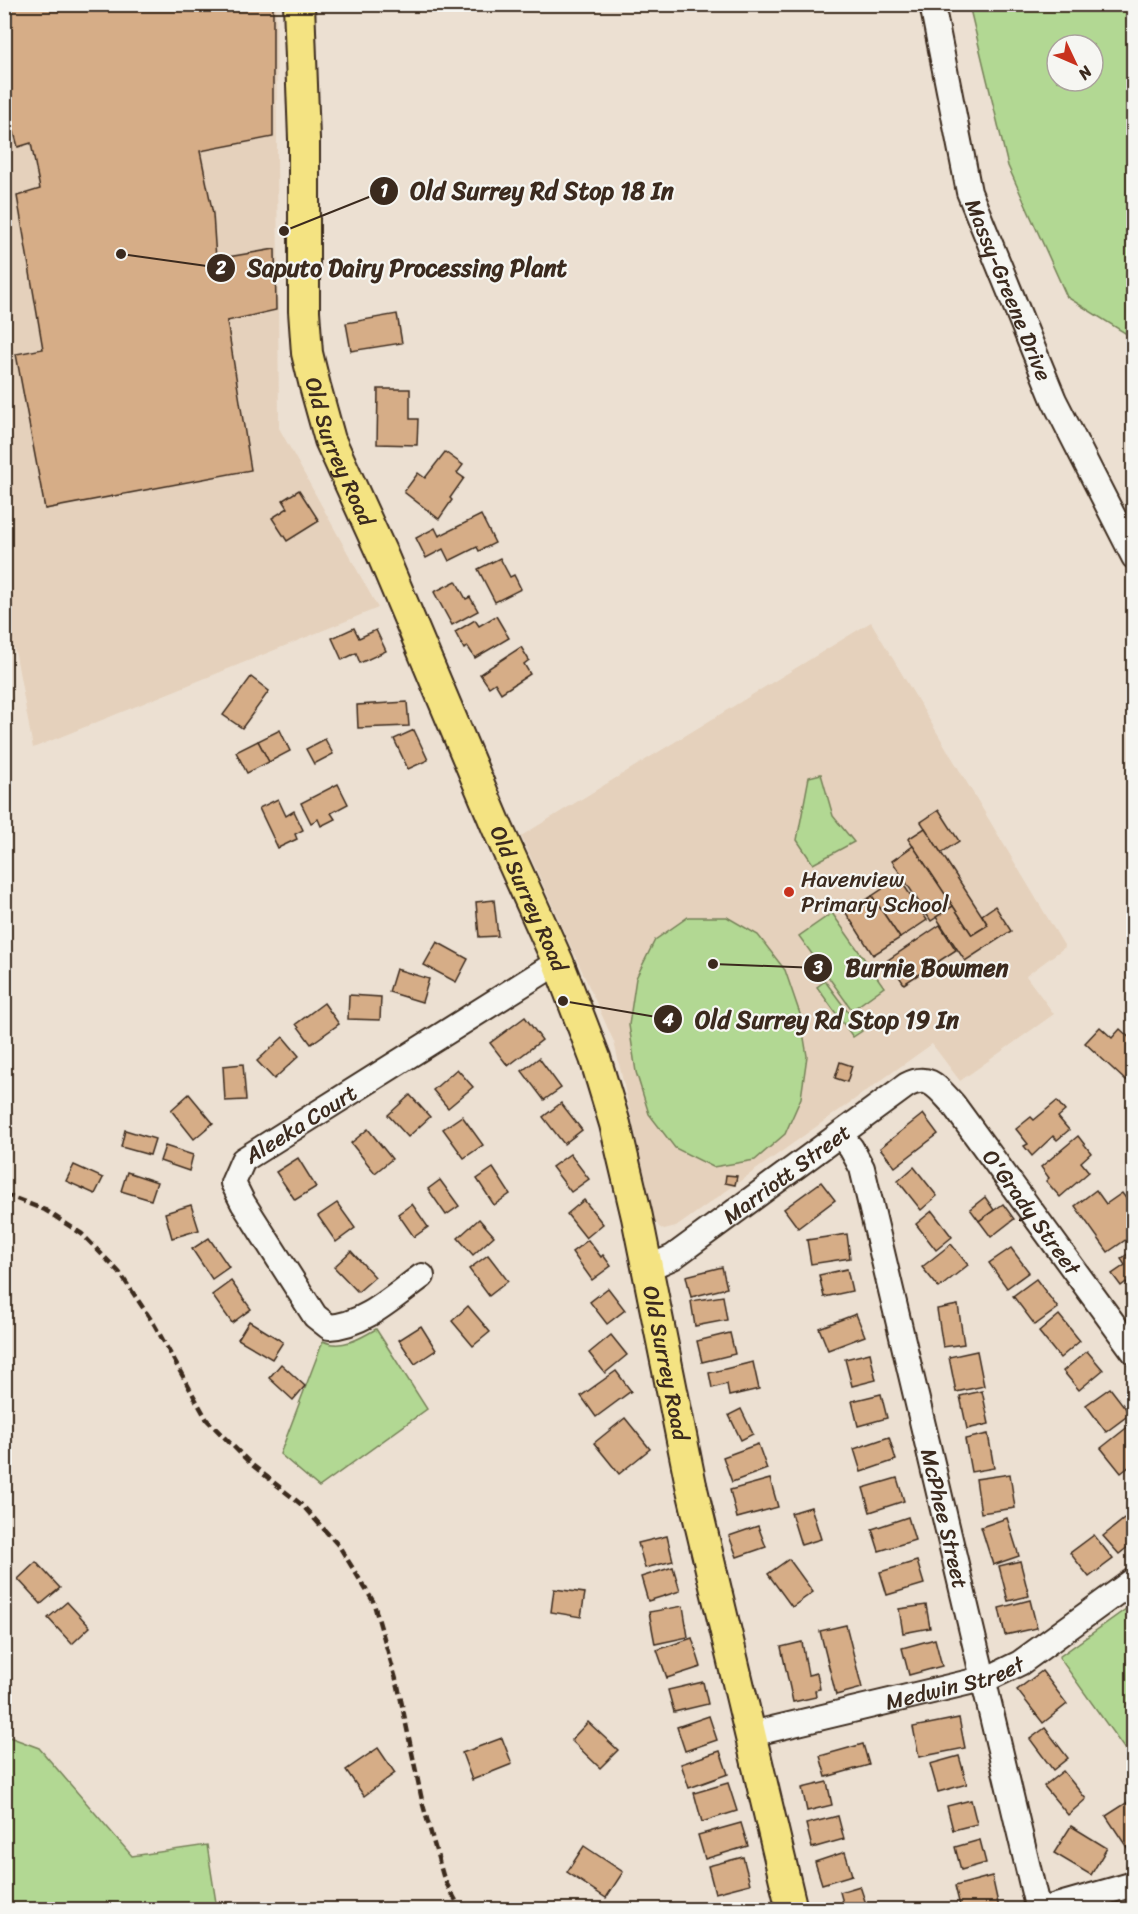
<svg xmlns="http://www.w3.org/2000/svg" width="1138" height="1914" font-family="Sriracha,sans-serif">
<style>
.built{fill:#e5d1bc}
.green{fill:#b2d893;stroke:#768158;stroke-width:1.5;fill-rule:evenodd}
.building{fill:#d6ad87;stroke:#3b2a1e;stroke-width:1.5}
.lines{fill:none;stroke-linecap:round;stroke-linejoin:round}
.minor-casing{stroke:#3b2a1e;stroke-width:28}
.major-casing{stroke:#3b2a1e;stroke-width:34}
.minor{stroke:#f6f6f2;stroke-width:24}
.major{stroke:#f4e382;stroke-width:30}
.rail{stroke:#3b2a1e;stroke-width:4.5;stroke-dasharray:9 4.5;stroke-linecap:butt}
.poi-dot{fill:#c8321e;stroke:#f6f6f2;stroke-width:2}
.labels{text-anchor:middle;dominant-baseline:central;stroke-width:4.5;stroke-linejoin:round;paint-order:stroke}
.street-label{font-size:22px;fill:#3b2a1e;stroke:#f6f6f2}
.poi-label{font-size:22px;fill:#3b2a1e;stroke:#f6f6f2;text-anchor:start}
.leader{fill:none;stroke:#3b2a1e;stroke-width:2}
.callout-dot{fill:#3b2a1e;stroke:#f6f6f2;stroke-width:2}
.mark-label{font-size:18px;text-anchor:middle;font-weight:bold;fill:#fff}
.callout-label{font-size:24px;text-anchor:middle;font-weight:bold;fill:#3b2a1e;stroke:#f6f6f2;stroke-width:4.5;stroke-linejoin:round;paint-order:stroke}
</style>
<rect width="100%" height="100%" fill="#ece0d2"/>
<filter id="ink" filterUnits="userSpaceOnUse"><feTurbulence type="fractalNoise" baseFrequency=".0167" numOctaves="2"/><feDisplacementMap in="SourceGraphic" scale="12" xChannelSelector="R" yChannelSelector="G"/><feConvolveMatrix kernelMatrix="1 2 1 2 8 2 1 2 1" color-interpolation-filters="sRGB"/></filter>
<g filter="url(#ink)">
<g class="built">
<polygon points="5,5 276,5 279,428 378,608 33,748 16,655 5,624"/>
<polygon points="871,622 1065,947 1026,976 1054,1014 960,1081 932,1044 676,1227 664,1230 659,1227 655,1221 614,1042 521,836"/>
</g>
<g class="green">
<path d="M969 5H1133V338L1067 297 1008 166ZM1057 45H1093V81H1057Z"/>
<polygon points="821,774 833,816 854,842 813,864 797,840 809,777"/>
<polygon points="832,913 884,987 852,1010 799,936"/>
<polygon points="688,917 727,917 758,935 785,970 800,1014 807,1056 801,1098 785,1134 755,1160 713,1167 675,1148 649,1114 636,1072 629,1025 636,978 655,940"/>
<polygon points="825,981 862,1031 853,1037 817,987"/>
<path d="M376 1329 427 1409 319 1487 280 1454 323 1341C341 1350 361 1338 376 1329Z"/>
<polygon points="1133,1604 1133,1761 1059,1657"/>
<polygon points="4,1735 39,1748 132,1856 207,1845 217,1909 5,1909"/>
</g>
<g class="building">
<polygon points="4,4 273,4 273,137 200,151 213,214 216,259 275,249 276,310 227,321 251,470 45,509 16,354 43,349 17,196 40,189 31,143 18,147 14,132 4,134"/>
<polygon points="397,314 402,343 351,351 346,323"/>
<polygon points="378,389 410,389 410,419 418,419 417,445 377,444"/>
<polygon points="445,452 463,465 457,473 464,478 450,498 452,500 439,519 404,492 418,473 425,478"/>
<polygon points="299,490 319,521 287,541 272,518 288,508 283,500"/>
<polygon points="481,515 495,543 479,551 477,547 449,561 443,549 426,558 416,538 435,528 439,536"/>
<polygon points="500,558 510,577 514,575 521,589 495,602 478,569"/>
<polygon points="456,581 466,599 470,597 478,611 452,625 434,592"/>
<polygon points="496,616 509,638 475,658 468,647 464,649 455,632 475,620 479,626"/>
<polygon points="354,628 359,638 376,630 386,651 360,663 356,653 342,660 332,638"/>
<polygon points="521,647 529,660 524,664 530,674 501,693 495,683 489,687 480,674"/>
<polygon points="251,677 269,691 242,728 223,715"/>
<polygon points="407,702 409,726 358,728 357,705"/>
<polygon points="280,730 290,751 269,762 258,741"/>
<polygon points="414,730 428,760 408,769 394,739"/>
<polygon points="325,739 333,754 314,764 306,749"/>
<polygon points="258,741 269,762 247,773 236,752"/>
<polygon points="338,784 348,804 331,813 335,819 321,826 318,819 311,823 301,803"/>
<polygon points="278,799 286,816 294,811 303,830 295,834 297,839 278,848 259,808"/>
<polygon points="939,810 959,841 941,853 921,822"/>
<polygon points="925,828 988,925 972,935 908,839"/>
<polygon points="913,846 953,906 931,921 892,861"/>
<polygon points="899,878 927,920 900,938 872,896"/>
<polygon points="872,896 900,938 873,955 846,913"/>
<polygon points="494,900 498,936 479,937 476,902"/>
<polygon points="953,906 972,935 988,925 982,915 995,906 1011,931 965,961 936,917"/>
<polygon points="940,925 956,950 904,984 888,960"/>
<polygon points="437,942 468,959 456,982 424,965"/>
<polygon points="396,969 429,979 422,1002 389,992"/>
<polygon points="349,995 381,997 380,1020 348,1019"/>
<polygon points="324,1003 339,1024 311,1044 296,1024"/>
<polygon points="525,1017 542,1040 508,1066 490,1043"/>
<polygon points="1100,1027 1112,1038 1120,1029 1134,1042 1134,1073 1126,1081 1085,1043"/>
<polygon points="283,1037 299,1056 274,1079 257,1061"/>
<polygon points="539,1058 561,1088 544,1100 522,1071"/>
<polygon points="840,1062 852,1066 847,1082 835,1078"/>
<polygon points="243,1064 246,1100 225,1101 223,1066"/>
<polygon points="457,1069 473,1087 448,1108 433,1090"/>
<polygon points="189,1094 213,1123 194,1139 171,1110"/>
<polygon points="410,1095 430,1117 408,1137 388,1115"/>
<polygon points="1057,1101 1065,1111 1058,1117 1069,1130 1057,1140 1053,1136 1032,1156 1024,1146 1028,1144 1016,1129 1031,1117 1034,1120"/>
<polygon points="561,1103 582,1130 564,1144 543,1117"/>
<polygon points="923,1114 938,1134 895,1167 880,1148"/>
<polygon points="462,1116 483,1145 464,1158 443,1129"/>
<polygon points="368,1129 392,1159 375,1173 351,1143"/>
<polygon points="125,1130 155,1139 150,1155 121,1147"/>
<polygon points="1078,1136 1091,1153 1081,1162 1089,1172 1060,1197 1046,1181 1049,1178 1041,1167"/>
<polygon points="165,1146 193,1155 189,1171 160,1161"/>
<polygon points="570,1154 589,1179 571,1192 552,1167"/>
<polygon points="298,1158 316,1187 295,1200 276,1172"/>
<polygon points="74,1165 103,1178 95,1194 66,1181"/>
<polygon points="914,1167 937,1196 921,1210 898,1181"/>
<polygon points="493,1168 510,1194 494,1205 477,1179"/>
<polygon points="127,1172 157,1182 151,1200 121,1191"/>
<polygon points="726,1175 737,1176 735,1185 725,1183"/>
<polygon points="440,1180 459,1206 446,1215 428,1189"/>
<polygon points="821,1182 835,1200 798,1228 784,1209"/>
<polygon points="1096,1190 1106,1204 1122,1193 1134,1209 1134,1234 1108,1252 1075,1206"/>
<polygon points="985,1197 994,1210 979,1221 970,1209"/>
<polygon points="584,1200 603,1224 586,1238 567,1214"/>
<polygon points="337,1203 355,1228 336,1242 318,1216"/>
<polygon points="412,1204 428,1227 414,1237 398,1214"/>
<polygon points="1003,1204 1014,1219 991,1237 979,1221"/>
<polygon points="191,1205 199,1230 172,1238 165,1213"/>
<polygon points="932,1211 952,1237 936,1250 916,1224"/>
<polygon points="479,1219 494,1236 473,1255 458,1238"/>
<polygon points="847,1234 850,1258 811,1264 807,1240"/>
<polygon points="209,1238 229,1267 212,1279 192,1249"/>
<polygon points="588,1240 601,1257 603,1255 611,1266 592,1280 572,1252"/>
<polygon points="951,1244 968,1265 939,1288 922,1267"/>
<polygon points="1011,1248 1029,1272 1007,1288 989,1263"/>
<polygon points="1134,1249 1134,1284 1130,1287 1126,1282 1121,1286 1112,1274 1125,1265 1121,1259"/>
<polygon points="351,1251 375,1277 358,1292 334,1267"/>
<polygon points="488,1255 508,1281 489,1296 469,1269"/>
<polygon points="722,1267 727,1288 691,1297 686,1276"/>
<polygon points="847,1269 852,1291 824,1297 819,1275"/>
<polygon points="1036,1279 1058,1308 1035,1325 1013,1296"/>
<polygon points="231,1281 251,1309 232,1323 212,1295"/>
<polygon points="608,1288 625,1310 607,1324 590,1302"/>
<polygon points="723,1296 727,1320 695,1326 691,1301"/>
<polygon points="958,1305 964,1344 943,1347 937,1309"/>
<polygon points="468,1306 490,1332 473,1346 452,1321"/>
<polygon points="856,1314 865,1336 828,1350 819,1328"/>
<polygon points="1059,1315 1080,1341 1060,1358 1039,1332"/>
<polygon points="249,1321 283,1342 272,1359 238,1339"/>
<polygon points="421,1326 436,1350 415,1364 399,1340"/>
<polygon points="730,1333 735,1354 702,1362 697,1341"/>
<polygon points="611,1335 627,1355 605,1373 589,1353"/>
<polygon points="977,1351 984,1386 956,1392 949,1357"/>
<polygon points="1087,1351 1103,1370 1079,1390 1063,1371"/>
<polygon points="870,1353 876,1380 852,1386 845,1359"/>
<polygon points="753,1362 759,1389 729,1396 727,1384 712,1388 709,1373"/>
<polygon points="281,1364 305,1386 293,1400 269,1378"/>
<polygon points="616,1371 631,1391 596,1417 581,1396"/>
<polygon points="1110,1388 1130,1414 1106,1432 1086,1405"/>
<polygon points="982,1391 989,1424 967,1429 960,1396"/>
<polygon points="881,1394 887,1418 858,1426 852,1401"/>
<polygon points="741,1409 753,1434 741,1440 729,1415"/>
<polygon points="625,1418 650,1449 619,1474 594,1443"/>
<polygon points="1134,1422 1134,1463 1121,1473 1101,1448"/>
<polygon points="988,1434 994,1468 971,1472 965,1439"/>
<polygon points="889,1437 896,1460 861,1472 854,1449"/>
<polygon points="758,1444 767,1469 732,1482 723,1457"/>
<polygon points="1010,1474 1015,1508 981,1513 976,1479"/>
<polygon points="897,1478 904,1501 870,1512 863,1488"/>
<polygon points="770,1479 778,1507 737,1518 730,1490"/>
<polygon points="811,1507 821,1539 801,1545 791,1513"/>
<polygon points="1134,1511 1134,1542 1119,1554 1103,1536"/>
<polygon points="908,1517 915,1540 879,1551 872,1529"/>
<polygon points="1007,1518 1019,1556 993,1565 981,1527"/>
<polygon points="758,1526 766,1547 737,1557 729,1536"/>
<polygon points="1094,1535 1113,1559 1089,1577 1070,1553"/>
<polygon points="667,1536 673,1561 645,1568 638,1543"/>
<polygon points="789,1559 813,1592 792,1607 768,1574"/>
<polygon points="917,1561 924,1584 887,1595 880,1572"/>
<polygon points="1020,1561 1029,1596 1008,1601 999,1566"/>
<polygon points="36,1562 60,1588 41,1604 18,1579"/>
<polygon points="673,1567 680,1591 648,1601 641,1577"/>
<polygon points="554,1589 585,1593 581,1617 551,1612"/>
<polygon points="1030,1600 1037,1628 1005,1635 999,1608"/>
<polygon points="67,1602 90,1627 72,1644 48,1618"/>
<polygon points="926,1605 930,1628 903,1633 899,1609"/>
<polygon points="683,1606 688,1637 655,1644 649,1612"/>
<polygon points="846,1625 862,1688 836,1695 820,1631"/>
<polygon points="692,1638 701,1667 667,1678 657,1650"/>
<polygon points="935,1639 942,1666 909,1675 902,1648"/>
<polygon points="802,1642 808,1675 817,1673 820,1689 815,1690 816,1697 793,1702 781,1647"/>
<polygon points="1042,1671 1067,1704 1043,1723 1017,1690"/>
<polygon points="703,1682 708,1704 674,1712 668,1690"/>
<polygon points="709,1716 717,1740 685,1751 677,1727"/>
<polygon points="959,1718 965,1748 919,1757 913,1727"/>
<polygon points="588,1722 618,1750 600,1768 571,1740"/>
<polygon points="1045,1728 1068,1758 1053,1770 1030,1739"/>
<polygon points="502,1738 512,1764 472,1780 462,1753"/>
<polygon points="863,1744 869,1765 826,1777 820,1756"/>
<polygon points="378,1748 395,1773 364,1796 346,1770"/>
<polygon points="720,1751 728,1774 689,1788 681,1764"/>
<polygon points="959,1756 967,1784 938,1792 930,1764"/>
<polygon points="1063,1771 1086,1799 1068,1815 1044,1786"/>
<polygon points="827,1782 832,1805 807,1811 802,1788"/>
<polygon points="728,1783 737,1811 702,1822 694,1793"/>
<polygon points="1134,1798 1134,1850 1130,1852 1106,1816"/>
<polygon points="971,1800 977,1824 953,1830 947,1806"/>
<polygon points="838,1816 844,1839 812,1848 806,1824"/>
<polygon points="741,1823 748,1846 705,1859 698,1835"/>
<polygon points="1071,1826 1107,1848 1091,1875 1054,1853"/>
<polygon points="980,1840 986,1863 961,1870 955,1847"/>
<polygon points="584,1846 623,1872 606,1898 567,1872"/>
<polygon points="845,1852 852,1875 822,1884 815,1862"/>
<polygon points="743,1857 750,1884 715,1893 708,1866"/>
<polygon points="992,1876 999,1908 961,1910 955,1886"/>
<polygon points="860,1886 868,1910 845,1910 840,1892"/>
</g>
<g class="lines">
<g class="minor-casing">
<g id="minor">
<path id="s1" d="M932 4 969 192 1054 400 1134 557"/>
<path id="s2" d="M840 1135 851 1148 862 1168 1038 1910"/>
<path id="s3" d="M648 1268 673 1257 907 1085C929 1073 938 1088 953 1104L1134 1352"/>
<path id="s4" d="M422 1276C394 1296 365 1325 329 1327L315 1316 243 1203 233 1183 243 1160 558 962"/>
<path id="s5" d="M751 1734 991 1677 1020 1663 1134 1580"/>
<polyline points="1042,1910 1134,1884"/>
</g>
</g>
<g class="major-casing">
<g id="major">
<path id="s6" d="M299 4 304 139V311L307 353 315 386 330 440 382 554 497 827 558 962 595 1058 615 1124 637 1217 691 1485 792 1910"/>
</g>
</g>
<use href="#minor" class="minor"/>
<use href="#major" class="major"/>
<polyline class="rail" points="4,1194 45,1210 82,1234 119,1272 154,1324 207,1420 251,1464 303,1506 339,1546 373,1601 398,1686 423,1805 444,1879 461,1910"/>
</g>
</g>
<circle class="poi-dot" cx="789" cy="892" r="6"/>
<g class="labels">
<g class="street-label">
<text stroke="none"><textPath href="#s1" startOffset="297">Massy-Greene Drive</textPath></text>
<text stroke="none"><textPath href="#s6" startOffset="453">Old Surrey Road</textPath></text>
<text stroke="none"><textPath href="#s6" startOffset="939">Old Surrey Road</textPath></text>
<text stroke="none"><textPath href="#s4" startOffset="375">Aleeka Court</textPath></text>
<text stroke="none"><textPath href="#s3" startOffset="168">Marriott Street</textPath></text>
<text stroke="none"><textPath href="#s3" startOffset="507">O'Grady Street</textPath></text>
<text stroke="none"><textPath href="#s6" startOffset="1425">Old Surrey Road</textPath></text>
<text stroke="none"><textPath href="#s2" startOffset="400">McPhee Street</textPath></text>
<text stroke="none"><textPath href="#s5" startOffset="210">Medwin Street</textPath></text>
</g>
<g class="poi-label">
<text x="801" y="879">Havenview<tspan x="801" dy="25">Primary School</tspan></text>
</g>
</g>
<path class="leader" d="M284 231L384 191M121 254L221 268M713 964L818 968M563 1001L668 1019"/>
<g class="callout-dot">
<circle cx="284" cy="231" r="6"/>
<circle cx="121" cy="254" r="6"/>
<circle cx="713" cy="964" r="6"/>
<circle cx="563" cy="1001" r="6"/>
<circle cx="384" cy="191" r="15"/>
<circle cx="221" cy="268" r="15"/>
<circle cx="818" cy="968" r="15"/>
<circle cx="668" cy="1019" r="15"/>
</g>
<g class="mark-label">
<text x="384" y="197">1</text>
<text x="221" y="274">2</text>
<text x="818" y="974">3</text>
<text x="668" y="1026">4</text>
</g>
<g class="callout-label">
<text x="542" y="199">Old Surrey Rd Stop 18 In</text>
<text x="407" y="276">Saputo Dairy Processing Plant</text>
<text x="927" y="976">Burnie Bowmen</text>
<text x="827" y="1028">Old Surrey Rd Stop 19 In</text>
</g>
<rect width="1138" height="1914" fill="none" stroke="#f6f6f2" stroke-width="24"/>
<rect x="12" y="12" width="1114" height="1890" fill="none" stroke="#3b2a1e" stroke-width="2" filter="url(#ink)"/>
<g transform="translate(1075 63) rotate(134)"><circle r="28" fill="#f6f6f2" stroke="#aba49d" stroke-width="1.5"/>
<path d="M0-4.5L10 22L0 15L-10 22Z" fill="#c8321e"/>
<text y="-9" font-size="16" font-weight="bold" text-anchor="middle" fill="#3b2a1e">N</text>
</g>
</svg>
